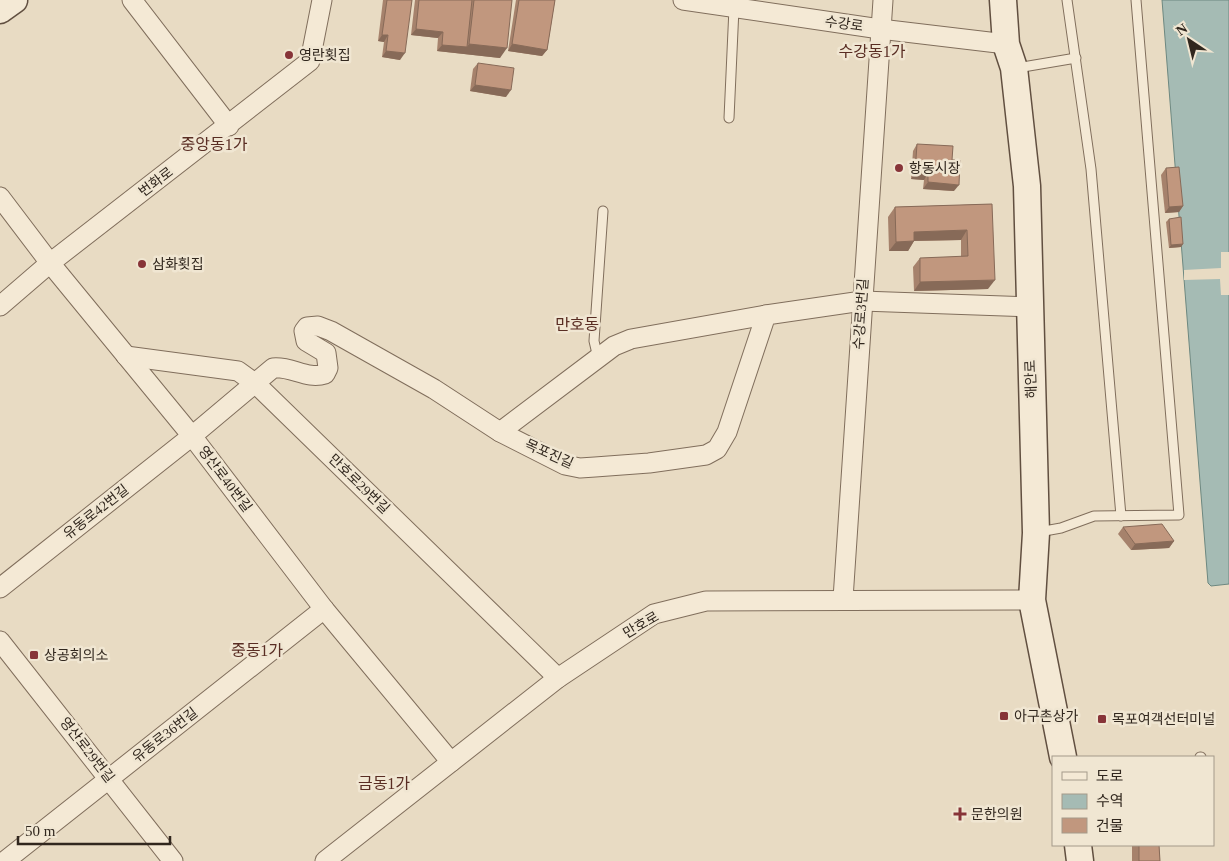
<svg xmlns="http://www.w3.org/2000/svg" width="1229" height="861" font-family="'Times New Roman','Noto Sans KR',serif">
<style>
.water{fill:#a5bbb4;stroke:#6d8880}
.pier{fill:#e8dbc3}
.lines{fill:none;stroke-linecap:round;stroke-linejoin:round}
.lane-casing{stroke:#806e5c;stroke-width:11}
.street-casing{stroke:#806e5c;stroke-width:21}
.secondary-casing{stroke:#614f40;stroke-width:29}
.lane{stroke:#f4e9d5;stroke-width:9}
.street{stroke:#f4e9d5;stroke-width:19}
.secondary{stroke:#f4e9d5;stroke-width:26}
.wall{fill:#a6826c}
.shaded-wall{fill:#876a58}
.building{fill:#c1977e;stroke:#876a58}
.poi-dot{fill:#873438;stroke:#f0e6d2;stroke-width:2}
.labels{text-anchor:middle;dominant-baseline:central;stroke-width:5;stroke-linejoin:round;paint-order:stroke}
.street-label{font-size:14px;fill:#31271e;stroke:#f0e6d2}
.poi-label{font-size:14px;fill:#31271e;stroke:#f0e6d2;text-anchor:start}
.quarter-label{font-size:16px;fill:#592d23;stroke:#f0e6d2}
</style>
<rect width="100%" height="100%" fill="#e8dbc3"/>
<polygon class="water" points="1162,0 1229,0 1229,584 1211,586 1208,583"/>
<polygon class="pier" points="1221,252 1229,252 1229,295 1221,295 1220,279 1184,280 1184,270 1221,268"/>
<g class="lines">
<g class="lane-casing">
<g id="lane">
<polyline points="1067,0 1091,169 1121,516"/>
<polyline points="1017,68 1076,58"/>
<polyline points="729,118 734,8"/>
<polyline points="598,358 594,341 603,211"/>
<polyline points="1039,532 1061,528 1094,516 1179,515 1136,0"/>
<polyline points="1200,757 1201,757"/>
</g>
</g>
<g class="street-casing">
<g id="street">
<polyline points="132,0 229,126"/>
<polyline points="683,0 880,29 1006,44"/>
<polyline points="0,197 50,263 192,436 324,609 451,762"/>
<polyline points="0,306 50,263 310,61 322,0"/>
<polyline points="126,356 238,371 256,384 558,678"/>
<polyline points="500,432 614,346 631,339 766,315"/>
<path d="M0 588 192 436 273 368C292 366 307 380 325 374L328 368 326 353 306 341 304 331 307 327 318 326 331 331 434 389 500 432 565 465 580 468 595 467 649 463 706 455 717 449 727 432 766 315 862 301 1029 307"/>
<polyline points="843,599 883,0"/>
<polyline points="0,641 173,861"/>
<polyline points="5,861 324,609"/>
<polyline points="325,861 558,678 654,614 706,601 1032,600"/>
</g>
</g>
<g class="secondary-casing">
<g id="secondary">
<polyline points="1003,0 1006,44 1014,68 1027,186 1036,533 1032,600 1063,757"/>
<polyline points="0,10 14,0"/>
<polyline points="1078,845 1080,861"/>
</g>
</g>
<use href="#lane" class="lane"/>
<use href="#street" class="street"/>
<use href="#secondary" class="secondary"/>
</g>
<g class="wall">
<polygon points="383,0 412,0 400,60 382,57 384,42 378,41"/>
<polygon points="415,0 512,0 500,58 437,51 438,38 411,35"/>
<polygon points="516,0 555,0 547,50 542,56 508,51"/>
<polygon points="478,63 506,97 470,91 473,69"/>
<polygon points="917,144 952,160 954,191 923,189 924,180 911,179 913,151"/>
<polygon points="1166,168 1183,206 1179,212 1165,213 1161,175"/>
<polygon points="992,204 988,289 914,291 913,267 920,258 961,257 961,240 914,241 908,251 889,251 888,217 895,207"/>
<polygon points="1169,219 1183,244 1181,247 1169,248 1166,222"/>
<polygon points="1123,527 1174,541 1169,548 1131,550 1118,534"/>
<polygon points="1132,845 1159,845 1160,861 1132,861"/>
</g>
<g class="shaded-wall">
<polygon points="416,29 443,32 438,38 411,35"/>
<polygon points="382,35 388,35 384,42 378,41"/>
<polygon points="469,44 507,48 500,58 437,51 442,45 467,47"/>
<polygon points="512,44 547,50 542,56 508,51"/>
<polygon points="386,51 405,53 400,60 382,57"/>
<polygon points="475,85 511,90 506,97 470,91"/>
<polygon points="915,173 928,173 924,180 911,179"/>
<polygon points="928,182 959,185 954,191 923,189"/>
<polygon points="1183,206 1179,212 1165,213 1169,207"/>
<polygon points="967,230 961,240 907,241 914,232"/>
<polygon points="914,241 908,251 889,251 896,242"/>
<polygon points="1183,244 1181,247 1169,248 1171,245"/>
<polygon points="995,280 988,289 914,291 920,282"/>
<polygon points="1174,541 1169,548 1131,550 1135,544"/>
</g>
<g class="building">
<polygon points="387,0 412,0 405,53 386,51 388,35 382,35"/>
<polygon points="419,0 472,0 467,47 442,45 443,32 416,29"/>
<polygon points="474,0 512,0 507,48 469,44"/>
<polygon points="519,0 555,0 547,50 512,44"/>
<polygon points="478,63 514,68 511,90 475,85"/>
<polygon points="917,144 953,146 952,160 960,160 959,185 928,182 928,173 915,173"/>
<polygon points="1179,167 1183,206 1169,207 1166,168"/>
<polygon points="992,204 995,280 920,282 920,258 968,256 967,230 914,232 914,241 896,242 895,207"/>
<polygon points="1181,217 1183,244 1171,245 1169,219"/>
<polygon points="1162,524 1174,541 1135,544 1123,527"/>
<polygon points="1139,845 1159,845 1160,861 1139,861"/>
</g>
<g class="poi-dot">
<circle cx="289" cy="55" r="5"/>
<circle cx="899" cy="168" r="5"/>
<circle cx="142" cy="264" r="5"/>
<rect x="29" y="650" width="10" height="10" rx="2.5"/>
<rect x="999" y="711" width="10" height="10" rx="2.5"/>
<rect x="1097" y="714" width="10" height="10" rx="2.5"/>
<path d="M957.5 806.5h5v5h5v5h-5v5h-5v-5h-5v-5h5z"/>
</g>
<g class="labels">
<g class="street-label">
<text transform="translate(844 24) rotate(8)">수강로</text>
<text transform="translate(156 182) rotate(-37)">번화로</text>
<text transform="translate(861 314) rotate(-86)">수강로3번길</text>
<text transform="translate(1031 379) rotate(-92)">해안로</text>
<text transform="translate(549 454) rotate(24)">목포진길</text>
<text transform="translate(225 479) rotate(53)">영산로40번길</text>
<text transform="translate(359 484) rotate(44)">만호로29번길</text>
<text transform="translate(96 512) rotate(-38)">유동로42번길</text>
<text transform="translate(641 625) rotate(-30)">만호로</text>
<text transform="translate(165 735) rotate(-38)">유동로36번길</text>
<text transform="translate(87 750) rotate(52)">영산로29번길</text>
</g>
<g class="poi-label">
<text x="299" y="55">영란횟집</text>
<text x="909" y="168">항동시장</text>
<text x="152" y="264">삼화횟집</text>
<text x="44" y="655">상공회의소</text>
<text x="1014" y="716">아구촌상가</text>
<text x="1112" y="719">목포여객선터미널</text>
<text x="971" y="814">문한의원</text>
</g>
<g class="quarter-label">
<text x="872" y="51">수강동1가</text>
<text x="214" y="144">중앙동1가</text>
<text x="577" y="324">만호동</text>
<text x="257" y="650">중동1가</text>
<text x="384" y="783">금동1가</text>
</g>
</g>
<rect x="1052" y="756" width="162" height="90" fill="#f0e6d2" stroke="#a49a8a"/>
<rect x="1062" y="772" width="25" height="8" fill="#f4e9d5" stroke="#a49a8a"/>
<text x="1096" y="781" font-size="15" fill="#31271e">도로</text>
<rect x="1062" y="794" width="25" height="15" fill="#a5bbb4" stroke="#a49a8a"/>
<text x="1096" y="806" font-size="15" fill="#31271e">수역</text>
<rect x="1062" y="818" width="25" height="15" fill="#c1977e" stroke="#a49a8a"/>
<text x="1096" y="831" font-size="15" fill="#31271e">건물</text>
<g transform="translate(1189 40) rotate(325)" stroke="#f0e6d2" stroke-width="4" paint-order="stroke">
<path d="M0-4L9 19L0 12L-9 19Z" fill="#31271e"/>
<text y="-8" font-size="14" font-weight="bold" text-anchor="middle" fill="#31271e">N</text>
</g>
<path d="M18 836v8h152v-8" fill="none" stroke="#31271e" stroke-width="2.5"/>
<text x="25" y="836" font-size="15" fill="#31271e" stroke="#f0e6d2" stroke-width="4" paint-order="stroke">50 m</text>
</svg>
